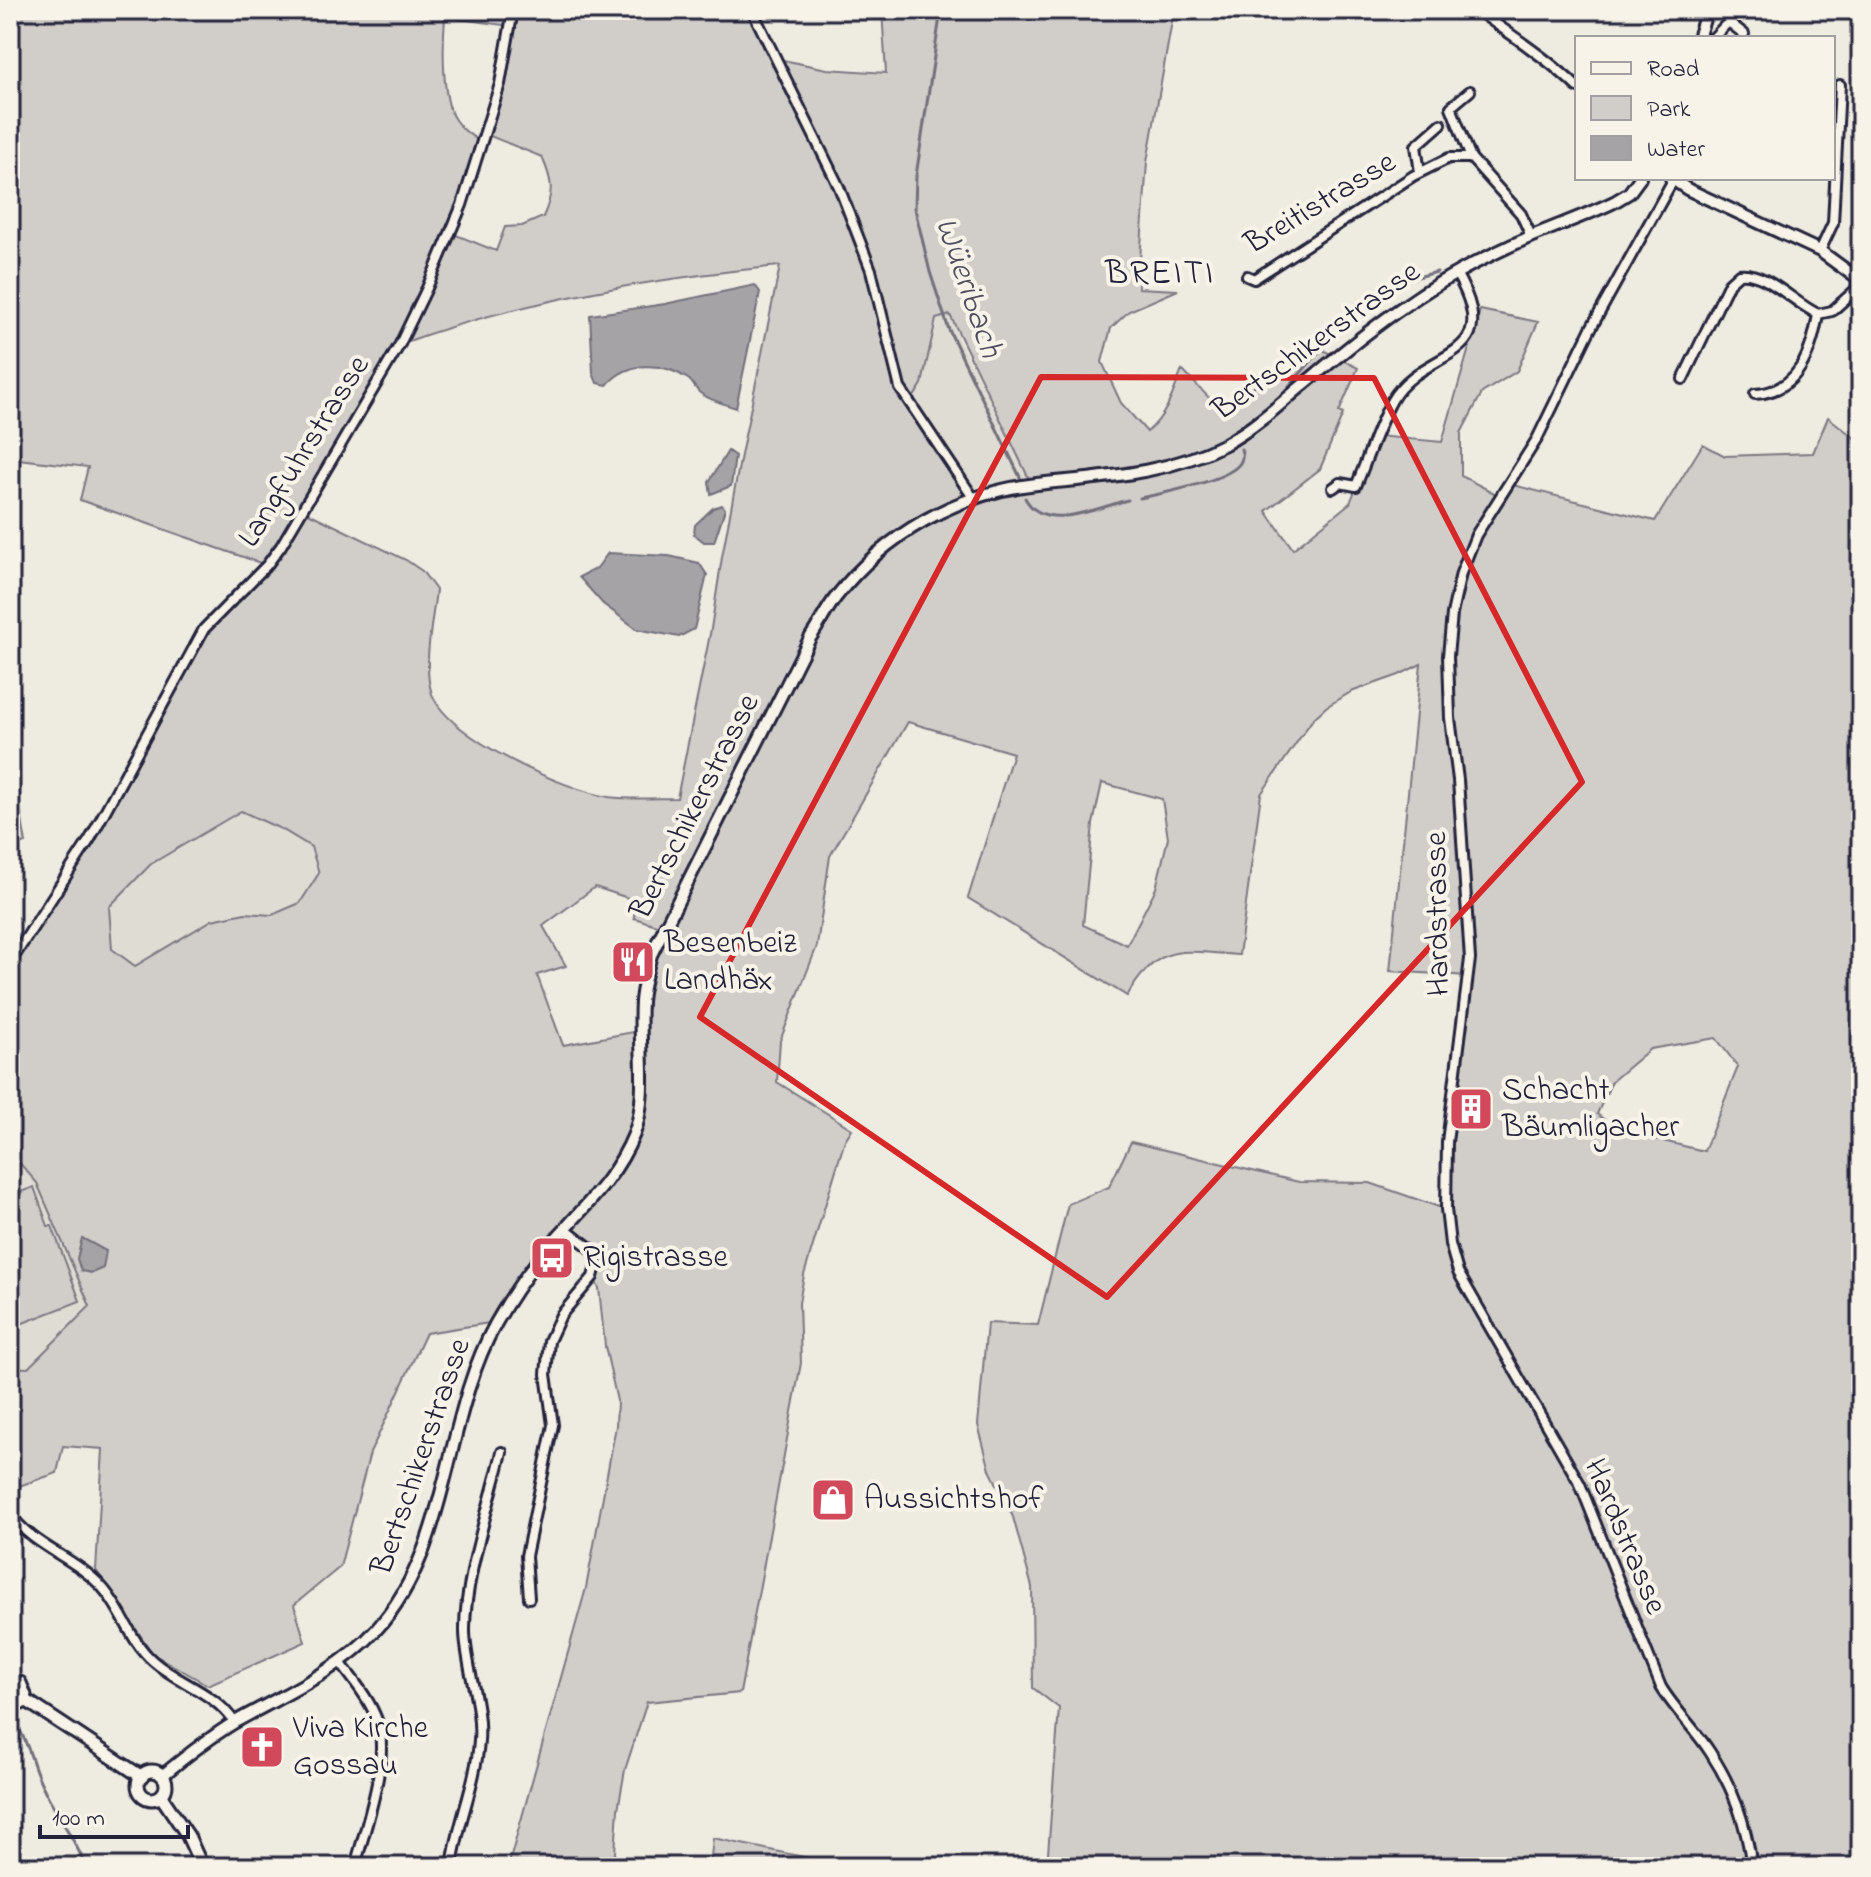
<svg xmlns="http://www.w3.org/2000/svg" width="1871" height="1877" font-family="'Indie Flower',sans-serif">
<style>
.built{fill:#dfdcd4}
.green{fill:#d1cdc9;stroke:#7a7882;stroke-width:2;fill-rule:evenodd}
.water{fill:#a6a3a6;stroke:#716f7b;stroke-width:2}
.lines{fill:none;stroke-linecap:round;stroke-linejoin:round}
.stream{stroke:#716f7b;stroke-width:3}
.minor-casing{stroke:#22223b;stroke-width:14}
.tertiary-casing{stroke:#22223b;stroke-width:16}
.secondary-casing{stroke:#22223b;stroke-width:17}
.minor{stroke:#f7f3e8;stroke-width:8}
.tertiary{stroke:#f7f3e8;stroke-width:10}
.secondary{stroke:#f7f3e8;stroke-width:11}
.marked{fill:none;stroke:#d62828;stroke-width:6;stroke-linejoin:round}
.labels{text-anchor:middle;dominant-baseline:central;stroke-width:8;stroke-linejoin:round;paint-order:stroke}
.street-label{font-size:32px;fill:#22223b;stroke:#f7f3e8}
.poi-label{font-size:32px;fill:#22223b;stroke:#f7f3e8;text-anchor:start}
.neighbourhood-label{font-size:34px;letter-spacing:2px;fill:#22223b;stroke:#f7f3e8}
.water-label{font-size:34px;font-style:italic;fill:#504f60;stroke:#f7f3e8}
</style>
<rect width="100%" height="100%" fill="#eeebe1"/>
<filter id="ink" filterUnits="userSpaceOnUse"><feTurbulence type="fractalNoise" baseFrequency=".0125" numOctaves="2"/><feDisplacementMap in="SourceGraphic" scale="16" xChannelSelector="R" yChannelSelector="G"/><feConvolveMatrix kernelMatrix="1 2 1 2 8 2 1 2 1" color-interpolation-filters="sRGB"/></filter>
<g filter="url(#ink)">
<g class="built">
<polygon points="950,315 960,342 1032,485 974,499 910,403 922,384 936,318"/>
<polygon points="241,811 283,830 311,847 319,873 300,903 272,915 244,913 212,920 135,966 112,949 108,907 151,864"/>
<polygon points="10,1152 37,1182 90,1306 28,1368 10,1367"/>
</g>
<g class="green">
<path d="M10 10H758V22L778 59 827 69 886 73 882 10H1174L1147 162 1138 288 1178 290 1129 311 1111 328 1102 362 1121 403 1147 432C1167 415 1173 393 1182 370L1223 412 1293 355 1319 348 1358 368 1339 412 1343 414 1320 469 1266 511 1293 549 1350 503 1377 436 1442 442 1480 310 1538 322 1517 371 1482 393 1461 433V476L1500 496 1513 485 1655 521 1703 444 1725 456 1813 453 1828 417 1861 443V1867H1047L1059 1708 1033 1688 1032 1587 1013 1517 990 1470 978 1425 987 1323 1038 1325 1068 1204 1109 1187 1131 1142 1299 1182 1370 1183 1445 1209 1447 1142 1469 976 1390 971 1421 664 1399 675 1351 692 1326 707 1313 719 1261 794 1239 955C1182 952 1160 940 1127 996L968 898 1013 753 908 722 830 856 817 946 780 1041 777 1082 852 1129 845 1140 804 1275 799 1303 801 1363 740 1693 647 1702 625 1770 618 1809 614 1867H508L586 1588 616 1426 617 1401 605 1346 599 1288 593 1277V1250L566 1229 552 1244 502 1321 426 1333 370 1453 340 1567 294 1605 305 1642 208 1685 153 1654 96 1570 103 1449 63 1446 57 1473 10 1489V1367L28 1368 90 1306 37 1183 10 1152V963L90 839 204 629 266 565 80 500 88 467 10 458ZM445 17 511 26 485 134 542 157C553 182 554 192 543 217L522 226 505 227 496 251 451 233 482 143C470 135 456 126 451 112 442 88 443 42 445 17ZM780 266 741 455 722 557 711 629 677 798C655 798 631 800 609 797 565 790 448 738 432 694 422 666 433 620 436 590L422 571 406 560 302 510 400 344C522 300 652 278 780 266ZM950 315 1032 485 974 498 910 403 922 384 936 319ZM1102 783 1162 799 1168 838 1156 888 1127 945 1083 925 1093 824ZM241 811 283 830 311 847 319 873 300 903 272 915 245 913 212 920 135 966 112 949 109 907 151 864ZM595 887 634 900V918L663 927 641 998 639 1031 563 1045 537 975 566 966 543 926ZM1716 1038 1738 1067 1704 1151 1618 1130 1597 1114 1612 1081 1650 1049Z"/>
<polygon points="10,779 15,779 26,843 10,847"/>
<polygon points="34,1187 48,1226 52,1226 80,1301 10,1328 10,1196"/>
<polygon points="713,1838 813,1859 825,1867 710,1867"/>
</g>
<g class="water">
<path d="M755 285 760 292 736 408C725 404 709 400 700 393 695 389 693 382 688 379 662 361 627 361 607 385L597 383 593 373 590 315 665 304Z"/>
<polygon points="728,451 735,456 731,486 711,494 709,482"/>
<polygon points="722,505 725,509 714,542 704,542 694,534 695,525 713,508"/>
<polygon points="608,553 669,556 699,563 707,575 694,629 679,637 637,629 603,604 579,577 597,568"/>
<polygon points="82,1238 106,1251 103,1268 92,1273 81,1271 77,1259"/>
</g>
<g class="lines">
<g class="stream">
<polyline points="941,10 916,176 915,209 930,272 949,330 1020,477"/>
<polyline points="1289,386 1359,308 1377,295 1406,280 1437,272"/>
<path d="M1025 498C1044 534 1098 507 1128 500"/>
<path d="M1140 498C1160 494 1234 480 1241 461 1243 458 1242 452 1241 449"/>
<path d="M18 1727C30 1746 32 1765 42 1785 55 1813 75 1838 86 1867"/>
</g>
<g class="minor-casing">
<g id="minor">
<polyline points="752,10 839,187 871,270 900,388 974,499"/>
<path d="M1477 10C1512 36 1546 57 1577 87"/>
<polyline points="1730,23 1744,34"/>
<polyline points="1713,38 1740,10"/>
<polyline points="1470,91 1451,107 1471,158"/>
<polyline points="1420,172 1416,146 1441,124"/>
<path d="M1673 180 1590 330 1537 439 1476 535 1461 573 1452 614 1448 656 1450 718 1458 780 1470 959 1447 1142 1446 1209 1450 1244 1458 1272 1580 1484 1661 1687C1675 1710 1695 1729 1710 1752 1734 1789 1746 1823 1752 1867"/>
<polyline points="1820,251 1833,223 1840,85"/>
<polyline points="1247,276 1254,279 1413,176 1449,158 1471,158 1521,214 1531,236"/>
<path d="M1683 379 1729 283 1739 274C1765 270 1795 304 1818 314"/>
<polyline points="1861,390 1861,392"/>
<path d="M1755 394C1798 392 1812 352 1818 314L1832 311 1861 285"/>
<path d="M1333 488 1340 483 1356 486C1368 458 1377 427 1392 400 1423 346 1508 364 1456 273"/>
<polyline points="10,963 90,839 204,629 267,565 281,546 400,344 427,288 462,205 500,84 513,10"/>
<path d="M10 1514C34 1547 74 1557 101 1586 122 1608 129 1640 153 1661 179 1684 215 1692 235 1723"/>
<polyline points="529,1598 526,1556 553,1425 546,1374 549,1341 561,1315 593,1277 597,1262 593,1250 566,1229"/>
<path d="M340 1662C353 1680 369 1698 377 1720 391 1758 365 1827 355 1867"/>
<path d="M452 1867C457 1824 476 1784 479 1741 482 1704 466 1669 465 1632 464 1579 490 1505 502 1452"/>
</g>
</g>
<g class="tertiary-casing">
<g id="tertiary">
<polyline points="1698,38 1707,10"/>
<polyline points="1671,178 1687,189 1820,251 1861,281"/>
<path d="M162 1776C186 1756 209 1738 235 1722 283 1695 339 1671 376 1630 452 1546 442 1420 496 1323 511 1296 531 1268 551 1244 582 1209 616 1179 634 1134 649 1094 638 1044 641 1002 642 986 647 970 651 955L810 638C819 625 826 610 836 597 885 534 957 493 1037 484 1103 477 1165 475 1225 444 1252 429 1275 409 1298 389 1332 361 1366 332 1403 307 1442 279 1486 256 1530 237 1558 225 1587 215 1614 202L1629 193 1640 178"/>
</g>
</g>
<g class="secondary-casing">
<g id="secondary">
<polyline points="10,1681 20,1683 25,1695 22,1703 10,1707"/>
<polyline points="24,1699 142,1777"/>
<circle cx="152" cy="1785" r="14"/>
<polyline points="161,1796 188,1836 202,1867"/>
</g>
</g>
<use href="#minor" class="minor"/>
<use href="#tertiary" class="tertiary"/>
<use href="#secondary" class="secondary"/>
</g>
</g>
<path class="marked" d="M1041 377 1374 378 1582 782 1107 1297 700 1017Z"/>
<defs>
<g id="restaurant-square" transform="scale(2.3)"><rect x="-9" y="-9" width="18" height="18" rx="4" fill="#d1495b" stroke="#f7f3e8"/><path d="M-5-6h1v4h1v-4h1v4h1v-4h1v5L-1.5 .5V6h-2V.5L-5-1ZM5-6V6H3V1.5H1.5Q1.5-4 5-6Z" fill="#fff"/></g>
<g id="building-square" transform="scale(2.3)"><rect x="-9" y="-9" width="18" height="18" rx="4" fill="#d1495b" stroke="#f7f3e8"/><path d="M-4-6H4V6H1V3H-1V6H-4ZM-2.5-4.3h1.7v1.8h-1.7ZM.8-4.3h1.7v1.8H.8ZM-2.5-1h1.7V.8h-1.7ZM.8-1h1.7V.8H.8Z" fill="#fff"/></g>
<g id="bus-square" transform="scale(2.3)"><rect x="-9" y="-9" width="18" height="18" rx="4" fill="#d1495b" stroke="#f7f3e8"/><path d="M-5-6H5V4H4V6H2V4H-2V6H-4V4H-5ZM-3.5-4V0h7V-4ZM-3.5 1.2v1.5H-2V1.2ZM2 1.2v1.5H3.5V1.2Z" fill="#fff"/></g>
<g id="shop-square" transform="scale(2.3)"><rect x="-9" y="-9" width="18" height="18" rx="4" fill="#d1495b" stroke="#f7f3e8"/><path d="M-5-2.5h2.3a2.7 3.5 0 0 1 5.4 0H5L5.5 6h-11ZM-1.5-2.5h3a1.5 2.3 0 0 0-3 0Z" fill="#fff"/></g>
<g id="church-square" transform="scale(2.3)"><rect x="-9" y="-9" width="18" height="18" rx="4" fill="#d1495b" stroke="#f7f3e8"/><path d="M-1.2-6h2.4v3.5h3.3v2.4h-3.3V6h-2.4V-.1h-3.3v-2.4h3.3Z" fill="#fff"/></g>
</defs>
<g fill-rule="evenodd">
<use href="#restaurant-square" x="633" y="962"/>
<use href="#building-square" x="1471" y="1109"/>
<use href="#bus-square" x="552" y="1258"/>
<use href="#shop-square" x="833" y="1500"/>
<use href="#church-square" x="262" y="1747"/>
</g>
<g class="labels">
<g class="street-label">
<text transform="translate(1321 204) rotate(-31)">Breitistrasse</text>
<text transform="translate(1317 342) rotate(-36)">Bertschikerstrasse</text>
<text transform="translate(305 452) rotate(-58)">Langfuhrstrasse</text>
<text transform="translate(696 807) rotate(-63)">Bertschikerstrasse</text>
<text transform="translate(1439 914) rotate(-91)">Hardstrasse</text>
<text transform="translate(422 1457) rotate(-71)">Bertschikerstrasse</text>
<text transform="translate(1624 1537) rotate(67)">Hardstrasse</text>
</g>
<g class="poi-label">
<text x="664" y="944">Besenbeiz<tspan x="664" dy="37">Landhäx</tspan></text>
<text x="1502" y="1091">Schacht<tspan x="1502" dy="37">Bäumligacher</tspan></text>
<text x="583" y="1258">Rigistrasse</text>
<text x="864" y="1500">Aussichtshof</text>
<text x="293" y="1729">Viva Kirche<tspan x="293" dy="37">Gossau</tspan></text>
</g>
<g class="neighbourhood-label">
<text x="1160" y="275">BREITI</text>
</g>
<g class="water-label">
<text transform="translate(967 288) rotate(71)">Wüeribach</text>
</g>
</g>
<rect width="1871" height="1877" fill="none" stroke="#f7f3e8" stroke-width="40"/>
<rect x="20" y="20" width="1831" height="1837" fill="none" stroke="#22223b" stroke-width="3" filter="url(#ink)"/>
<rect x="1575" y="36" width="260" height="144" fill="#f7f3e8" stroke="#a29fa3" stroke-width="2"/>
<rect x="1591" y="62" width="40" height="12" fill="#f7f3e8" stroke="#a29fa3" stroke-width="2"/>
<text x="1647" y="76" font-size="24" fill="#22223b">Road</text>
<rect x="1591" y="96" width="40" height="24" fill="#d1cdc9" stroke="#a29fa3" stroke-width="2"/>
<text x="1647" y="116" font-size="24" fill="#22223b">Park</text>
<rect x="1591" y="136" width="40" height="24" fill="#a6a3a6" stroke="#a29fa3" stroke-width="2"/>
<text x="1647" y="156" font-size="24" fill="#22223b">Water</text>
<path d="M40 1825v12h148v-12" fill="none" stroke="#22223b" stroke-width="4"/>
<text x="52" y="1825" font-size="24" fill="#22223b" stroke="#f7f3e8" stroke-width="6" paint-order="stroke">100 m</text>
</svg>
